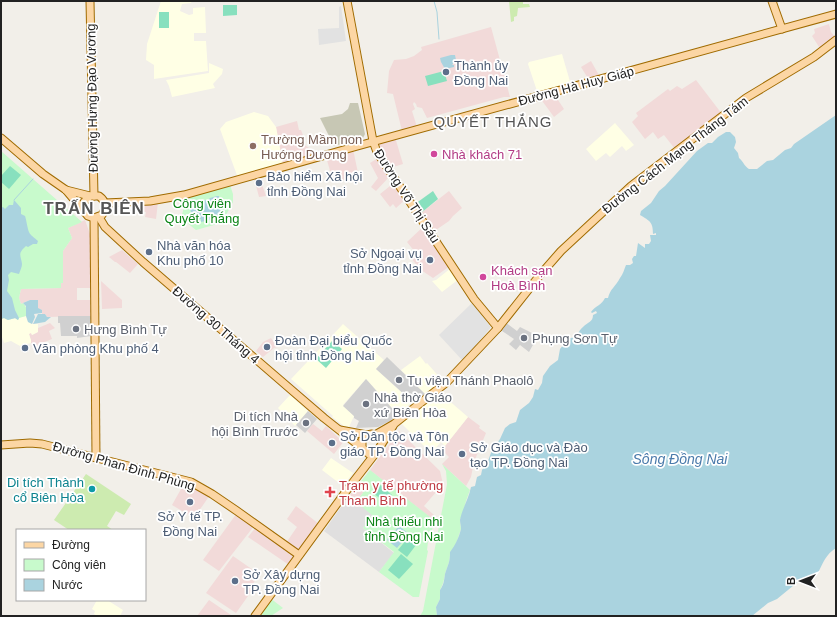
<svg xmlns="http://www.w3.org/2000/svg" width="837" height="617" font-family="Arial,sans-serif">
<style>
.residential{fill:#e0dfdf}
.commercial{fill:#f2dad9}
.education{fill:#ffffe5}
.religious{fill:#d0d0d0}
.construction{fill:#c7c7b4}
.grass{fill:#cdebb0}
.park{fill:#c8facc}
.pitch{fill:#88e0be}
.parking{fill:#e2e2e2}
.water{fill:#aad3df}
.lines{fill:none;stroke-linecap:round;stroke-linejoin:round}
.stream{stroke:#aad3df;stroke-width:1}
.major-casing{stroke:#a06b00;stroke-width:9}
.major{stroke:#fcd6a4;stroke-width:7}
.service-dot{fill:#5c6f8a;stroke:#fff;stroke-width:1.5}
.education-dot{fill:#8d6e63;stroke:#fff;stroke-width:1.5}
.hotel-dot{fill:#d1479c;stroke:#fff;stroke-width:1.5}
.worship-dot{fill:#6b7280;stroke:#fff;stroke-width:1.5}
.culture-dot{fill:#0f9aa8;stroke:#fff;stroke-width:1.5}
.health-dot{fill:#e0444e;stroke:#fff;stroke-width:1.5}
.labels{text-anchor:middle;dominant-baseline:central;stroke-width:3.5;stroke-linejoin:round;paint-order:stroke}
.service-label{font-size:13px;fill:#4e5e75;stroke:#fff;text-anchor:start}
.street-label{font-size:13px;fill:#222;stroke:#fff}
.education-label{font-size:13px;fill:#785e54;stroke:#fff;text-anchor:start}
.hotel-label{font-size:13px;fill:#b23c85;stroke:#fff;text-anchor:start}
.park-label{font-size:13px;fill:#0c8416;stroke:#fff}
.worship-label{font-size:13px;fill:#5b616d;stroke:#fff;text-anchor:start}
.culture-label{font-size:13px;fill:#0d838f;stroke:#fff;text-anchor:end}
.health-label{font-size:13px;fill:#be3a42;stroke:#fff;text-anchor:start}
.water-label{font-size:14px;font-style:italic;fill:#4a7aab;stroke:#fff}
.quarter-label{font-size:15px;letter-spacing:1px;fill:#555;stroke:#fff}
.district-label{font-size:17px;font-weight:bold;letter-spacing:1px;fill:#555;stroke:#fff}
</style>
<rect width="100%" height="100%" fill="#f2efe9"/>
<polygon class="residential" points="349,496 373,515 363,528 394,553 379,572 324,531"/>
<g class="commercial">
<polygon points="829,24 831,32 836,38 821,50 812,36 815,33 814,29"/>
<polygon points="491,27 510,97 504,97 427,118 422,108 417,107 416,104 414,102 413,104 415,109 412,111 417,127 402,131 393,94 387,93 389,71 394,60 406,59 414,56 422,50 421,47"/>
<polygon points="591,61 600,77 589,80 581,67"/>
<polygon points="696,80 722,114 675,149 664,135 658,139 653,132 645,139 632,122 638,116 636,113 668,89 670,91 677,86 682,89"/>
<polygon points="554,94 564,109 554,117 540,98"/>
<polygon points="297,121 299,130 301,130 304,138 302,139 303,144 312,150 314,156 283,165 276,127"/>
<polygon points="395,137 403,164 390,168 376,143"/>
<polygon points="353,149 358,173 356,178 346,181 331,174 326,157"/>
<polygon points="378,158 390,176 376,191 371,187 378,178 370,163"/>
<polygon points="259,176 266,196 259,197 254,178"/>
<polygon points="395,182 406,199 396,208 393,204 390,207 380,194"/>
<polygon points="449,191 462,208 453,216 449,221 433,232 421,213"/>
<polygon points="158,202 156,219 145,217 146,212 138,211 138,204"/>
<polygon points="85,220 90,234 90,288 77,288 77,300 90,300 91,316 47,317 45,314 42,314 42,310 38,309 30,300 21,304 19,298 21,289 61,288 61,283 63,282 63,251 72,238 68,228"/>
<polygon points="424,226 450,266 433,278 421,270 410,257 415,252 407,242"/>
<polygon points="122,250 138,264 130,273 116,262 115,262 109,257"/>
<polygon points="101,281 122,300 122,308 102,309"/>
<polygon points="50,323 55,328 49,331 52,339 32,347 29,334 31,332 32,335 38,332 38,328"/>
<polygon points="271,338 277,347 274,348 263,357 256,351 263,342"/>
<polygon points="468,417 480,426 479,428 486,433 474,462 471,477 466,486 442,464 449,457 443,451 446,447 445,446"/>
<polygon points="313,424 322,431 326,426 341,440 344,441 334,454 307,431"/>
<polygon points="399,431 440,471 443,484 424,506 434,515 431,518 370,470"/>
<polygon points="185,482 210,495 194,518 172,505"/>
<polygon points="358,485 365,490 356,502 349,496"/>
<polygon points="296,506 319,524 299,552 286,543 297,527 287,519"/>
<polygon points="237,513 254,526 219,571 203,560"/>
<polygon points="256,527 296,555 289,565 248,537"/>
<polygon points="233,556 259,574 251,587 253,589 236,613 206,593"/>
<polygon points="209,600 231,615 231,616 197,616"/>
</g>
<g class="education">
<polygon points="161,1 192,1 191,3 182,4 180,11 189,15 193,14 193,8 205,7 206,33 194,33 194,41 206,41 208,71 154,79 154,65 146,60 147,44"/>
<polygon points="562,54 571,85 538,94 528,64 529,62"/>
<polygon points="209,63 223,69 222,74 213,84 215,88 172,97 169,86 166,80 209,73"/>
<polygon points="254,112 268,116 276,127 283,165 238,178 220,129 226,122"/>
<polygon points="615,123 634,145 626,151 622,146 610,157 606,153 596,161 586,149"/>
<polygon points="451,268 459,279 442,292 432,281 436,280"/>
<polygon points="26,316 28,322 33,324 38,324 38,332 32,335 31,333 29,334 31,340 31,343 20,346 11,341 4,343 2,337 1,337 1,319 4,318 13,319"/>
<polygon points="343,324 384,360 376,369 412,402 398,415 366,379 343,405 354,416 349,427 344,426 332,417 333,416 291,379"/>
<polygon points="420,356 426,364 427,363 442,380 425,394 401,370"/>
<polygon points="439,392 468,417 445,446 441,442 431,453 400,422"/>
<polygon points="290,395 308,411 295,426 278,408"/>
<polygon points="331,458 353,473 343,486 322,470"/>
<polygon points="97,600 107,600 123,610 120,616 97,616 94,614 95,611 92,609"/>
</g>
<g class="religious">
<polygon points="58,316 91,316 91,336 77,338 77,336 61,336 60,323 58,323"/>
<polygon points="505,322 517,331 520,327 538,336 529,352 520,345 516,350 509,344 514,339 499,329"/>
<polygon points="387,357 425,394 414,403 376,369"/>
<polygon points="366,379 398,415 390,421 378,427 356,428 359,421 354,418 354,416 343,406"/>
<polygon points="308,411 317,419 305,433 296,425"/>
</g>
<polygon class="construction" points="350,103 358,103 365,134 363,138 334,146 320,118 342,114 348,109"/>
<g class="grass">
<polygon points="509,1 523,1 523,4 529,4 530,7 518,8 517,16 514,17 514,21 511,22"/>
<polygon points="86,474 131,504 124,515 116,511 107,526 113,530 69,530 54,520"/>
</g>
<g class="park">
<path d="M1 151 82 222 68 228 72 238 63 251V283H61V288L21 289 19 298 21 304 23 303C27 307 27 311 26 316L19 318 18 320 15 318 8 320 4 318 1 319Z"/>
<polygon points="230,185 233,194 233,202 226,215 219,222 214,225 196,230 181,218 183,211 183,197"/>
<path d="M442 464 470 490 466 501 463 513 460 520 461 529 455 547 450 552C450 563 448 564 445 574 444 581 443 584 440 590V599L436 607 437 616H420L423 611 447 484 446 471Z"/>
<polygon points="370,470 434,520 430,541 428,542 427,550 428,551 419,597 413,597 379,572 394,552 363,528 372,515 356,502 365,490 358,485"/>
<polygon points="270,598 283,608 271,616 257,616"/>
</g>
<g class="pitch">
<polygon points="223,5 237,5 237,15 223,16"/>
<polygon points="169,12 169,28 159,28 159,12"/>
<polygon points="444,71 447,81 428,86 425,76"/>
<polygon points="10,166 21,175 9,189 1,182 1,176"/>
<polygon points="433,191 438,199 421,213 415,204"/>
<polygon points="332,341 342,349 326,368 316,359"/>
<polygon points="379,484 392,495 386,503 373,493"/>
<polygon points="411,534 419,541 407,557 398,550"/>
<polygon points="401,554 413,564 399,579 388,570"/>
</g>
<g class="parking">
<polygon points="341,6 346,41 319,45 318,29 339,28 339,7"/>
<polygon points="472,303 491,327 463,361 439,335"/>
</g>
<g class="water">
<polygon points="451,55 455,55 456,60 453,62 453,64 452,65 454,65 454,67 445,69 441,62 440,58"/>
<path d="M836 115V548C826 554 823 563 818 573L815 575 812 574 805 579 799 581 777 599 768 603 752 616H437L436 607 440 599V590C444 584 444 581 445 574 448 564 450 563 450 552 455 546 459 537 461 529 461 526 460 523 460 520 462 509 469 498 471 487L475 486 477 477 481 475 482 470 488 461 492 450 500 439 505 428 510 424 516 422 520 410 529 403 533 397 535 389 538 390 542 383 543 376 550 366 558 360 560 349 569 338C577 339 578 331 583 327 588 322 593 322 593 315L597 313 596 311 592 313 591 312C595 306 602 305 605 298H608C610 289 616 286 620 278 623 274 624 270 626 265H630L633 263 632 259 634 256H636L638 243 645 248V244H649L651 241 650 235H656V233L653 234C653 222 650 221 640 215L641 211 651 203 659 191 665 186 697 151 708 143H712L718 137 726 132H730L735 137 736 142 734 148 738 153 739 158C743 161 745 167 749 169H757L767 161 773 160 785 150 791 148 794 144Z"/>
<polygon points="217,196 219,196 220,200 225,203 224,207 220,209 221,217 201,222 201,219 195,218 192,216 190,208 192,205 195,204 197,201 208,200 210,198"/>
<path d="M14 200 21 208V214L25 216C26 218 28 231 29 232 30 235 35 238 38 241L37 244H33L28 247 26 246C17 254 21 255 22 264 22 267 20 271 19 274L11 272 8 275 9 280 7 291 12 298 15 310 19 318 18 320 15 318 8 320 4 318 1 319V208L3 207 5 209 9 205H13Z"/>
<polygon points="30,300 38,300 38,308 42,310 42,313 34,314 35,317 32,324 28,322 26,316 26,306 23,303"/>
<polygon points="38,314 45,314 47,317 51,317 45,322 33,324"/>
<polygon points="399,526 409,534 397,548 387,540"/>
</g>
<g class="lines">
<g class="stream">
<polyline points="434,1 437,12 439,39"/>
<polyline points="14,200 33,179"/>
</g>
<g class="major-casing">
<g id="major">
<polyline points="90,1 94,196"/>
<polyline points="347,1 373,141 377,152 474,299 498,328"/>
<polyline points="772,1 782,29"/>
<path d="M1 138 43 174 66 190 88 216 94 218 102 215C107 208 106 201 99 196H90L84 202V211"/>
<polyline points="66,190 90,196"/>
<polyline points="105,203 150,201 184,195 354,147 836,14"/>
<polyline points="99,217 105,227 143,262 324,418 362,448"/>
<polyline points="94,218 96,458"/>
<polyline points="340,430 367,435 372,434 378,437"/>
<polyline points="367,435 362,440 362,448 369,454 376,453"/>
<polyline points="375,435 394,424 447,382 498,328 540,275 561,251 631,186 746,98 814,57 836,40"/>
<polyline points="1,445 30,443 42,444 191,482 212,494 237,511 299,555"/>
<polyline points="255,616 347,490 378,450 393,426"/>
</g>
</g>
<use href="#major" class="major"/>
</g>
<g class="service-dot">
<circle cx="446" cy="72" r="4"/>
<circle cx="259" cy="183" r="4"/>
<circle cx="149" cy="252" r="4"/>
<circle cx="430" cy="260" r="4"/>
<circle cx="267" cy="347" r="4"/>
<circle cx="25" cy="348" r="4"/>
<circle cx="332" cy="443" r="4"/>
<circle cx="462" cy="454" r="4"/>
<circle cx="190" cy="502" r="4"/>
<circle cx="235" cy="581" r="4"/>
</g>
<circle class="education-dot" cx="253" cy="146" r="4"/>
<g class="hotel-dot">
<circle cx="434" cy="154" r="4"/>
<circle cx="483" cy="277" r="4"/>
</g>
<g class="worship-dot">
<circle cx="76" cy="329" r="4"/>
<circle cx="524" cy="338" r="4"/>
<circle cx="399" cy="380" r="4"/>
<circle cx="366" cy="404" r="4"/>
<circle cx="306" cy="423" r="4"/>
</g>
<circle class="culture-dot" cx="92" cy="489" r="4"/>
<path class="health-dot" d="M328 486h4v4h4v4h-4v4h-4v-4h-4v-4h4z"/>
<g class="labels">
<g class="service-label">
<text x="454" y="65">Thành ủy<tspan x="454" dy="15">Đồng Nai</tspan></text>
<text x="267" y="176">Bảo hiểm Xã hội<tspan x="267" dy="15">tỉnh Đồng Nai</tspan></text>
<text x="157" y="245">Nhà văn hóa<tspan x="157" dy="15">Khu phố 10</tspan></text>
<text x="422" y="253" text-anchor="end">Sở Ngoại vụ<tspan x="422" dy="15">tỉnh Đồng Nai</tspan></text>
<text x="275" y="340">Đoàn Đại biểu Quốc<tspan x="275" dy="15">hội tỉnh Đồng Nai</tspan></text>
<text x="33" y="348">Văn phòng Khu phố 4</text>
<text x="340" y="436">Sở Dân tộc và Tôn<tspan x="340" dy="15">giáo TP. Đồng Nai</tspan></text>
<text x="470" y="447">Sở Giáo dục và Đào<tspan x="470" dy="15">tạo TP. Đồng Nai</tspan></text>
<text x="190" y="516" text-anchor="middle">Sở Y tế TP.<tspan x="190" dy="15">Đồng Nai</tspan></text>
<text x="243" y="574">Sở Xây dựng<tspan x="243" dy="15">TP. Đồng Nai</tspan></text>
</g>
<g class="street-label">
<text transform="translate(576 86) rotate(-15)">Đường Hà Huy Giáp</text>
<text transform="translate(92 98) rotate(-91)">Đường Hưng Đạo Vương</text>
<text transform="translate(675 155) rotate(-38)">Đường Cách Mạng Tháng Tám</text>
<text transform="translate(407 196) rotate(57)">Đường Võ Thị Sáu</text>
<text transform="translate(216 325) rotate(41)">Đường 30 Tháng 4</text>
<text transform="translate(124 466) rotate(16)">Đường Phan Đình Phùng</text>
</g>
<g class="education-label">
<text x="261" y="139">Trường Mầm non<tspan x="261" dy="15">Hướng Dương</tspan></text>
</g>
<g class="hotel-label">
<text x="442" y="154">Nhà khách 71</text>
<text x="491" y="270">Khách sạn<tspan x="491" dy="15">Hoà Bình</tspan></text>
</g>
<g class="park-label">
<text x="202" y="203">Công viên<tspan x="202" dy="15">Quyết Thắng</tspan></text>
<text x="404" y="521">Nhà thiếu nhi<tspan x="404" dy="15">tỉnh Đồng Nai</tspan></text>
</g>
<g class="worship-label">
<text x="84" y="329">Hưng Bình Tự</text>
<text x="532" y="338">Phụng Sơn Tự</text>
<text x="407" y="380">Tu viện Thánh Phaolô</text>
<text x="374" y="397">Nhà thờ Giáo<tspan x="374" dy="15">xứ Biên Hòa</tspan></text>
<text x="298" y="416" text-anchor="end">Di tích Nhà<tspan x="298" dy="15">hội Bình Trước</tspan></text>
</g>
<g class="culture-label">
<text x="84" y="482">Di tích Thành<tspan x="84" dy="15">cổ Biên Hòa</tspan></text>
</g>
<g class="health-label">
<text x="339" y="485">Trạm y tế phường<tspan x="339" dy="15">Thanh Bình</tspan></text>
</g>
<g class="water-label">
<text x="680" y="459">Sông Đồng Nai</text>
</g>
<g class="quarter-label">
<text x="493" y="121">QUYẾT THẮNG</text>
</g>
<g class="district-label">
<text x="94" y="208">TRẤN BIÊN</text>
</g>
</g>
<rect width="837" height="617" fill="none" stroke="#222222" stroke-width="4"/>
<rect x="16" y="529" width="130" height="72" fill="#ffffff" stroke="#a7a7a7"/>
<rect x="24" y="542" width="20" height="6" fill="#fcd6a4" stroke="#a7a7a7"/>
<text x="52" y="549" font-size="12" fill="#222222">Đường</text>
<rect x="24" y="559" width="20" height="12" fill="#c8facc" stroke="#a7a7a7"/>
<text x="52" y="569" font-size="12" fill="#222222">Công viên</text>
<rect x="24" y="579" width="20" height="12" fill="#aad3df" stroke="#a7a7a7"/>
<text x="52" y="589" font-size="12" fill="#222222">Nước</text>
<g transform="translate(801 581) rotate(270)" stroke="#ffffff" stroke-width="3" paint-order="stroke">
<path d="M0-3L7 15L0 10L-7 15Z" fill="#222222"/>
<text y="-6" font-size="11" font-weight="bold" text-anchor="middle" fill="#222222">B</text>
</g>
</svg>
